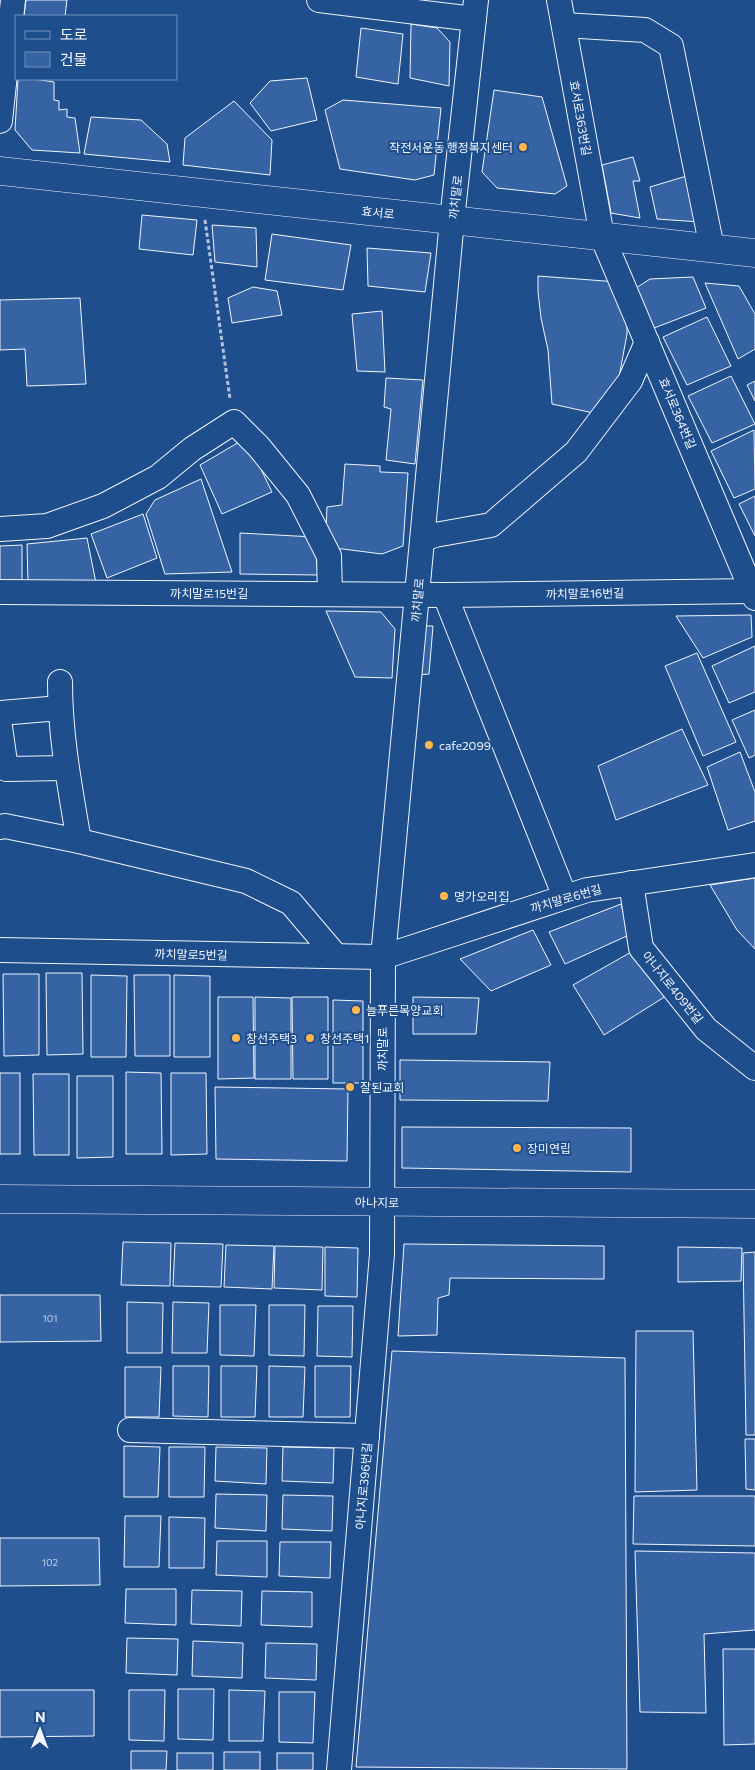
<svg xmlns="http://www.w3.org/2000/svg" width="755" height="1770" font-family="Commissioner,'Noto Sans KR',sans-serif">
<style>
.building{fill:#3563a3;stroke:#f2f6ff}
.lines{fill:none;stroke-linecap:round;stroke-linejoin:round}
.minor-casing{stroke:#f2f6ff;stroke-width:26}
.tertiary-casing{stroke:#f2f6ff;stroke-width:29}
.primary-casing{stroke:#f2f6ff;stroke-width:29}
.path{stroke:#b3c4dc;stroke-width:3;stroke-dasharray:4 2.5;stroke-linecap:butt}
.minor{stroke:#1f4e8c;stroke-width:24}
.tertiary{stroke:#1f4e8c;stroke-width:28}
.primary{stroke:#1f4e8c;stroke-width:28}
.poi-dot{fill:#ffb74d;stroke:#1f4e8c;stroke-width:2}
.labels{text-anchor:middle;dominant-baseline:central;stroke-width:4;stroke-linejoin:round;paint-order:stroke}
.number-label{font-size:10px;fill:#c3d1e8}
.street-label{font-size:12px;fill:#f2f6ff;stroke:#1f4e8c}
.poi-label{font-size:12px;fill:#f2f6ff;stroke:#1f4e8c;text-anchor:start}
</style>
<rect width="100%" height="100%" fill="#1f4e8c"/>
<g class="building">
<polygon points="26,0 67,0 65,16 24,16"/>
<polygon points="411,24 437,28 450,42 449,86 410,78"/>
<polygon points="361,28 403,34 398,84 356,77"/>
<polygon points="307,78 317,120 271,131 250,103 270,81"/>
<polygon points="18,79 34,79 54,82 54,100 59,101 59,110 67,109 67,117 75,118 80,153 32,150 15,130"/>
<polygon points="494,90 542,97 567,186 555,194 497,188 482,172"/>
<polygon points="343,100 441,108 434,175 415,180 340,169 325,110"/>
<polygon points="234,101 272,140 270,175 183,165 185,138"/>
<polygon points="91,117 141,120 167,144 170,162 84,154"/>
<polygon points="633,157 640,181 633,181 640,218 611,213 602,165"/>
<polygon points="690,175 700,222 657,219 650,187"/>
<polygon points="142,215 197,220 193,255 139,249"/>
<polygon points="212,225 256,228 257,267 215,262"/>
<polygon points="272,234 351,245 343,290 265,280"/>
<polygon points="367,248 431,253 425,292 368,286"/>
<polygon points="538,276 618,282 627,303 627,334 619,377 598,414 552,404 548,350 541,318 538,292"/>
<polygon points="693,277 706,308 649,330 636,288 650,279"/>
<polygon points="705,283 739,286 755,314 755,349 738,359"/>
<polygon points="253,287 277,291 282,315 232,323 228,298"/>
<polygon points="80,298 86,384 27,386 25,349 0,350 0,300"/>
<polygon points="382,311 385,372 357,371 352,314"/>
<polygon points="707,317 731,366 687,385 663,337"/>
<polygon points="731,376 755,424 712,443 688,396"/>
<polygon points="386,378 423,380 415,464 386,460 391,409 384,407"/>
<polygon points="755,381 755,401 747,385"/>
<polygon points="754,430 755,489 734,498 711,451"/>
<polygon points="246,438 272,492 222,514 200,465"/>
<polygon points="345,464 380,466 380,472 408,473 403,546 382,554 335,548 326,533 327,507 342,505"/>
<polygon points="201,479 232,572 165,574 146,514 155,500"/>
<polygon points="755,496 755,536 739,504"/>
<polygon points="143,514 157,558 107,578 91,534"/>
<polygon points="240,533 314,537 318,575 240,574"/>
<polygon points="87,538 96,583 28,583 27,544"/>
<polygon points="22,545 22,580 0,581 0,546"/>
<polygon points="326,611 381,612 395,629 392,678 355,677"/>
<polygon points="751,615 752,637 703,658 676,616"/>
<polygon points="420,626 433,626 429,674 417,675"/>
<polygon points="755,646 755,692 729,703 712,666"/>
<polygon points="697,653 736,742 703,756 665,666"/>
<polygon points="755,710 755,755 749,758 732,720"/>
<polygon points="682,729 708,785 616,820 598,766"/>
<polygon points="740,752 755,792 755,821 728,830 707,767"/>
<polygon points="755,878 755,949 737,930 710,885"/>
<polygon points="621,904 629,935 565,964 549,932"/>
<polygon points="533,930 551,965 491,991 460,959"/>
<polygon points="633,951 666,996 604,1035 573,985"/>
<polygon points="46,973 82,973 83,1054 47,1055"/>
<polygon points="3,974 39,974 39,1055 4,1056"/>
<polygon points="91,975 127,976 126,1057 91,1057"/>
<polygon points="134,975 170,975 170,1056 135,1056"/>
<polygon points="174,975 210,976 210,1057 174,1057"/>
<polygon points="218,997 253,997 254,1078 218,1079"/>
<polygon points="255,997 291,998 291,1079 255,1079"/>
<polygon points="292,997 328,997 328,1079 293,1079"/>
<polygon points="413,997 479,998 476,1034 413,1034"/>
<polygon points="333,1000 363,1001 363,1083 333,1083"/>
<polygon points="400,1060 550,1062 548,1101 400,1100"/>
<polygon points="126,1072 161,1073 162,1154 126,1154"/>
<rect x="0" y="1073" width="20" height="81"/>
<polygon points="171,1073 206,1073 207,1154 171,1155"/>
<polygon points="33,1074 69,1074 69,1155 34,1155"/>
<polygon points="77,1076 113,1076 113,1157 77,1158"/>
<polygon points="215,1087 348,1089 347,1161 216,1159"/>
<polygon points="402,1127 631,1128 631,1172 402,1168"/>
<polygon points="123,1242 171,1243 170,1286 121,1285"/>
<polygon points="175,1243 223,1244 221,1287 173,1286"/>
<polygon points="404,1244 604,1246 604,1279 450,1278 449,1295 438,1298 437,1335 398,1336"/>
<polygon points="226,1245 274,1246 272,1289 224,1287"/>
<polygon points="275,1246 323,1247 322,1290 274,1288"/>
<polygon points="325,1247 358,1248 357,1297 325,1296"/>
<polygon points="678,1247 742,1248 741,1281 678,1282"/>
<polygon points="755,1252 755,1435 746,1435 743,1253"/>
<polygon points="0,1295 100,1295 101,1341 0,1342"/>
<polygon points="127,1302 163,1303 162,1353 127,1353"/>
<polygon points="173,1302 209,1303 207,1353 172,1353"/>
<polygon points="220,1305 256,1305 254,1356 220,1355"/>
<polygon points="269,1305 305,1305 304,1356 269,1355"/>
<polygon points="318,1306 353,1306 352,1357 317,1356"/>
<polygon points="636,1331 693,1331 697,1490 635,1492"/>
<polygon points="392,1351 625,1358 627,1769 356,1767"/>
<polygon points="173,1366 209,1366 208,1417 173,1416"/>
<polygon points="221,1366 257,1366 255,1417 221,1417"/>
<polygon points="269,1366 305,1367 303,1417 269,1417"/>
<polygon points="315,1366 351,1366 350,1417 315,1417"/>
<polygon points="125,1367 161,1367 159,1417 125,1417"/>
<polygon points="745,1439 755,1439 755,1490 746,1489"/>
<polygon points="124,1446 160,1447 158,1497 124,1497"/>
<polygon points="169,1447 205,1447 204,1497 169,1497"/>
<polygon points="216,1447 267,1448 266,1484 215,1481"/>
<polygon points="283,1447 334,1448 333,1483 282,1481"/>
<polygon points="216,1494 267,1495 266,1531 215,1528"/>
<polygon points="283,1495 333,1496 332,1531 282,1529"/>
<polygon points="634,1496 755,1496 755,1546 633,1544"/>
<polygon points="125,1516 161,1516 159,1567 124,1567"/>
<polygon points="169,1517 205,1518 204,1568 169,1568"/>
<polygon points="0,1538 99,1538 100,1585 0,1586"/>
<polygon points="217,1541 267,1541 267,1577 216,1575"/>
<polygon points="280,1542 331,1542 330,1578 279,1576"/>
<polygon points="635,1551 755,1553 755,1630 704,1634 706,1713 640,1712"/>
<polygon points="126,1589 176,1589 176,1625 125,1623"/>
<polygon points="192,1590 242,1591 241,1626 191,1624"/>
<polygon points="262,1591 312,1592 312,1627 261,1625"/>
<polygon points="127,1638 178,1639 177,1675 126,1673"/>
<polygon points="193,1641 243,1643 242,1678 192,1676"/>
<polygon points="266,1643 317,1644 316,1680 265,1678"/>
<polygon points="723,1649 755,1649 755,1744 724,1745"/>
<polygon points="178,1689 214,1689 213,1740 178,1739"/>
<polygon points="0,1690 94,1690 94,1736 0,1737"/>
<polygon points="129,1690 165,1690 164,1741 129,1740"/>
<polygon points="229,1690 265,1691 263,1741 229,1741"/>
<polygon points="279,1692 315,1692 313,1743 279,1742"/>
<polygon points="131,1751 167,1751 166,1770 131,1770"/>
<rect x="224" y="1752" width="36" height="18"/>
<rect x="177" y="1753" width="36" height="17"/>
<rect x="277" y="1753" width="36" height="17"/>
</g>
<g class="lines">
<g class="minor-casing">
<g id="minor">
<polyline points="319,0 474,19"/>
<polyline points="559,0 602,236 755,598"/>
<polyline points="564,25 645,30 671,46 712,248"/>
<polyline points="0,121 13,0"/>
<polyline points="0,529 47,526 103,506 158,477 192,449 234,422 259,447 298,495 329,556 330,593"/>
<polyline points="423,539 435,535 491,525 576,452 630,381 647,342"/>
<polyline points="0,592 445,595 755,591"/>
<polyline points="445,595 565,897"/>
<path d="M60 682C60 736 70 788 79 841"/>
<polyline points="0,713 60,708"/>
<polyline points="0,727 6,769 66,768"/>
<polyline points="0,827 5,826 79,841 246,881 291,903 336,956"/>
<polyline points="631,883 641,948 706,1029 755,1068"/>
<polyline points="0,950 383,957 587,890 755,865"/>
<polyline points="130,1430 367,1436"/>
<polyline points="339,1770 382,1254 383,957 452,220 476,0"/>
</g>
</g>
<g class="tertiary-casing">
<polyline id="tertiary" points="0,171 755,253"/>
</g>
<g class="primary-casing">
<polyline id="primary" points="0,1199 755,1204"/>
</g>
<polyline class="path" points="205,220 230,399"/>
<use href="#minor" class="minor"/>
<use href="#tertiary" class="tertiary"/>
<use href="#primary" class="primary"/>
</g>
<g class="poi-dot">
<circle cx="523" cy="147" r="5"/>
<circle cx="429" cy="745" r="5"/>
<circle cx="444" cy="896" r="5"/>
<circle cx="356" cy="1010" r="5"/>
<circle cx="236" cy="1038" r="5"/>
<circle cx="310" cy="1038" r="5"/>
<circle cx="350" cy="1087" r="5"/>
<circle cx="517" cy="1148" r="5"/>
</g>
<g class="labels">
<g class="number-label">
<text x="50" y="1318">101</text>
<text x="50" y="1562">102</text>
</g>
<g class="street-label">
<text transform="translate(581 118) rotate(80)">효서로363번길</text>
<text transform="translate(455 197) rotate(-84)">까치말로</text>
<text transform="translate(378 212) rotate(6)">효서로</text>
<text transform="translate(678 413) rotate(67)">효서로364번길</text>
<text x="209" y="593">까치말로15번길</text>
<text transform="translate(585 593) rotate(-1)">까치말로16번길</text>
<text transform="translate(417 600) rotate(-85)">까치말로</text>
<text transform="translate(566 898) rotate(-16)">까치말로6번길</text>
<text transform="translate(191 954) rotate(1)">까치말로5번길</text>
<text transform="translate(673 987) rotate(51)">아나지로409번길</text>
<text transform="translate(382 1049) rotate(-90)">까치말로</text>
<text transform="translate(377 1202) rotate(1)">아나지로</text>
<text transform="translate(363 1486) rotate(-85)">아나지로396번길</text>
</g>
<g class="poi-label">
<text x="513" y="147" text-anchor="end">작전서운동 행정복지센터</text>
<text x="439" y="745">cafe2099</text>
<text x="454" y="896">명가오리집</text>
<text x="366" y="1010">늘푸른목양교회</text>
<text x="246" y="1038">창선주택3</text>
<text x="320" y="1038">창선주택1</text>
<text x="360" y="1087">잘된교회</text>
<text x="527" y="1148">장미연립</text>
</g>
</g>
<rect x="15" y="15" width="162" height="65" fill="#1f4e8c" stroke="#7391ba"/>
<rect x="25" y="31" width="25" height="8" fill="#1f4e8c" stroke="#7391ba"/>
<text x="60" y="40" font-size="15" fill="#f2f6ff">도로</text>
<rect x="25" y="52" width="25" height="15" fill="#3563a3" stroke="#7391ba"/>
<text x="60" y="65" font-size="15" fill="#f2f6ff">건물</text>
<g transform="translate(40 1730) rotate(1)" stroke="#1f4e8c" stroke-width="4" paint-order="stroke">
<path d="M0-4L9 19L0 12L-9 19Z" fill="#f2f6ff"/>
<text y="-8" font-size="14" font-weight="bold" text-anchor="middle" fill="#f2f6ff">N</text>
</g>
</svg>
